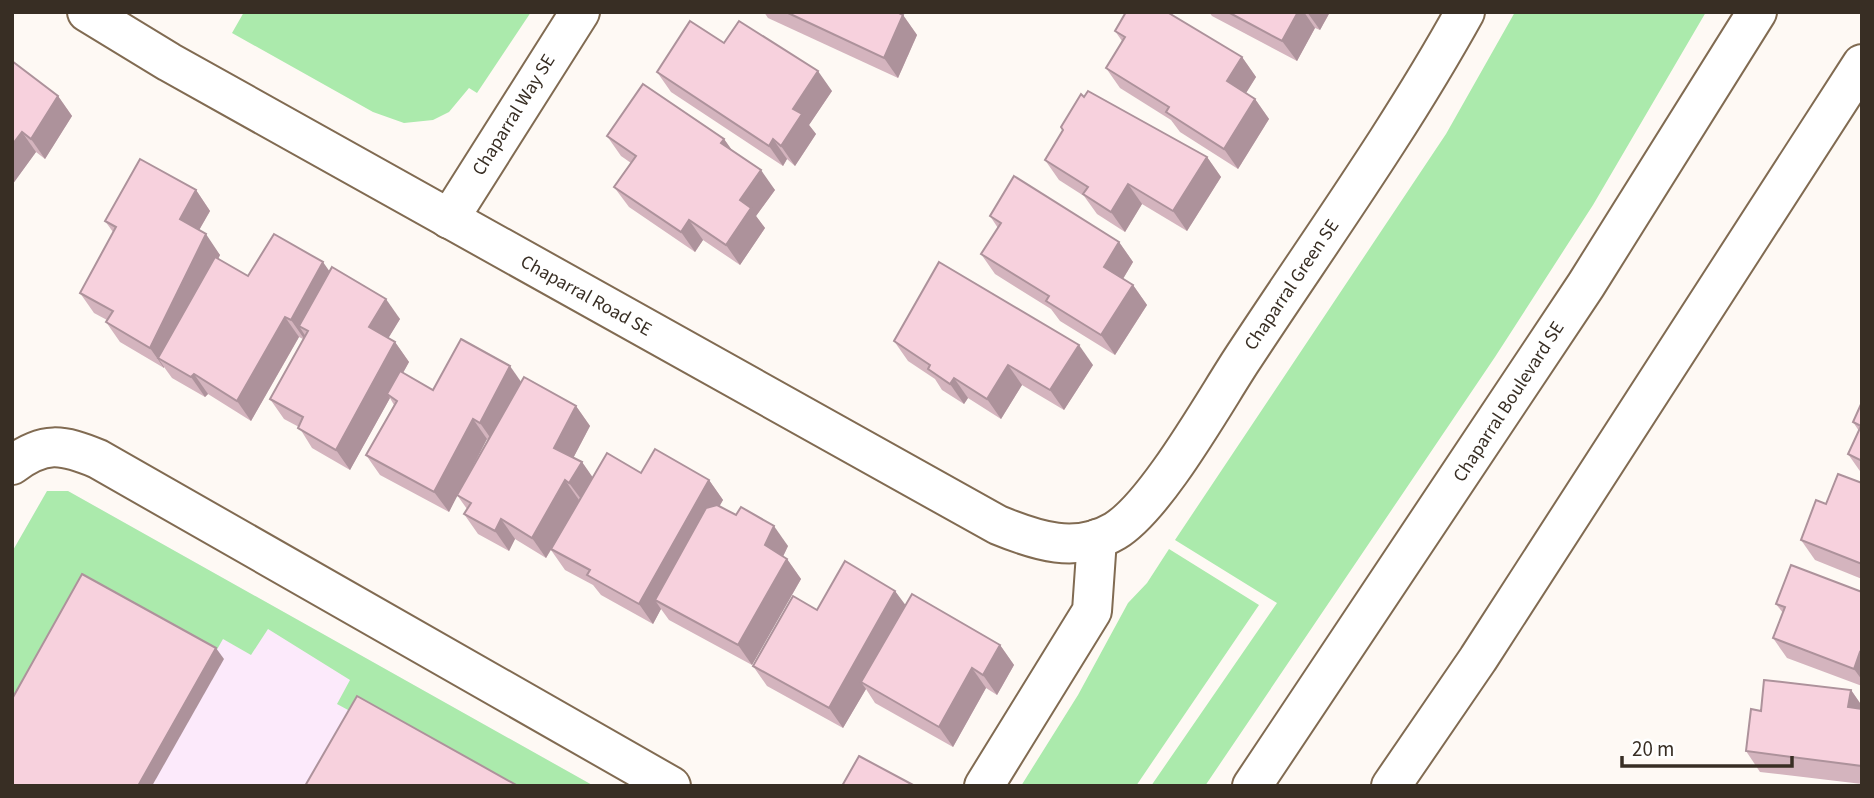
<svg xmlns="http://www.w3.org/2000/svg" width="1874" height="798" font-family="'Source Sans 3',sans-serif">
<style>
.commercial{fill:#fceafb}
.green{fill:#abeaac}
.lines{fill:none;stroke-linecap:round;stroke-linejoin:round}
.minor-casing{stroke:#816b52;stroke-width:42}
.major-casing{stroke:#816b52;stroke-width:42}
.minor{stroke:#fff;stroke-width:38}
.major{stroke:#fff;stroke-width:38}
.wall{fill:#d4b4be;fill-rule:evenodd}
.shaded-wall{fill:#ad929b}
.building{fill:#f7d1dd;stroke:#ad929b;stroke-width:2}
.labels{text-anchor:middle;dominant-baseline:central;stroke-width:6;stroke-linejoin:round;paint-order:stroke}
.street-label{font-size:19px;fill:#382e24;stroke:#fff}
</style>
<rect width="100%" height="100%" fill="#fef9f4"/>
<polygon class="commercial" points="47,491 68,491 594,786 12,786 12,552"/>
<g class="green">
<polygon points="244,12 531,12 477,93 469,88 449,112 433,120 404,123 373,112 232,33"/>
<polygon points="1515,12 1706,12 1593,205 1495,357 1205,786 1151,786 1277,603 1175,540 1446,134"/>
<polygon points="47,491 68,491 594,786 488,786 337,704 350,680 268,629 251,655 223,639 215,653 12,711 12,552"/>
<polygon points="1169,549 1259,605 1136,786 1021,786 1078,695 1128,603 1147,583"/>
</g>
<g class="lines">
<g class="minor-casing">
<g id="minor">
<path d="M87 12 169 62 998 525C1037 541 1076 554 1115 531 1156 506 1213 404 1241 361 1317 245 1398 133 1465 12"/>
<polyline points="449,219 580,12"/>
<path d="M12 465C44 441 62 444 98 459L671 786"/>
<polyline points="984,786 1092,611 1097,539"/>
</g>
</g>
<g class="major-casing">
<g id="major">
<polyline points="1252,786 1586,285 1757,12"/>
<polyline points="1391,786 1478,659 1862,64"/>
</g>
</g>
<use href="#minor" class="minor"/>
<use href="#major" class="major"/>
</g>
<g class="wall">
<polygon points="764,12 897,12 903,15 917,35 898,78 768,18"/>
<polygon points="1209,12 1330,12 1320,30 1315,28 1297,61 1212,16"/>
<polygon points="1115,31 1242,57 1256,77 1246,93 1255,99 1269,119 1238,169 1180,132 1171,120 1120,88 1106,68 1122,41"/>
<polygon points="724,43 832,91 809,125 816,134 795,166 787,159 783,166 671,92 657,72"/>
<polygon points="12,61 58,96 72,116 45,159 36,152 12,185"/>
<polygon points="1084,97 1207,157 1221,177 1187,231 1142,204 1125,232 1097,214 1084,196 1059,180 1045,160 1063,130 1061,127"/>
<polygon points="607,136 724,139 732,150 775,190 756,216 765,228 740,265 703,240 695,252 629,207 614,187 631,163 621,156"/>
<path d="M196 190 210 211 199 230 220 255 218 259 248 276 329 271 400 319 388 338 395 342 409 362 403 373 433 390 521 382 576 406 590 426 573 458 582 462 592 477 641 473 709 480 723 500 719 506 788 546 783 556 787 559 801 579 752 665 669 620 661 609 653 624 601 595 593 585 565 570 551 550 546 558 515 539 509 551 478 534 464 514 467 509 457 495 449 512 380 475 366 455 394 405 390 398 350 470 312 448 299 427 284 419 270 399 303 339 299 337 251 421 208 394 205 397 172 378 164 367V368L120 342 106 322 107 320 94 313 80 293 113 232 105 221ZM487 439 488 440 467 477Z"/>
<polygon points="990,216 1119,242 1133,262 1123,279 1133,285 1147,305 1115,355 1060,321 1051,309 995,274 981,254 998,228"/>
<polygon points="894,341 1093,365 1064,410 1022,385 1001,419 968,398 964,404 942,390 935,379 908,361"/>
<polygon points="1862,402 1862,474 1848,454 1859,431 1853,422"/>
<polygon points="1862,483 1862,579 1815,560 1801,540 1826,504"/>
<polygon points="895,591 905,606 1000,645 1014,665 997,695 986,688 953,747 875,703 866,689 843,728 767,686 753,666 817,610"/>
<polygon points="1862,592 1862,686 1787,658 1773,638 1783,613 1776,604"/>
<polygon points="1851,690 1862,706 1862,784 1760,772 1746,751 1761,711"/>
</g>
<g class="shaded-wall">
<polygon points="1298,12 1304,12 1315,28 1297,61 1282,41"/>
<polygon points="1307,12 1330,12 1320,30"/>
<polygon points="903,15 917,35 898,78 884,58"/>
<polygon points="1242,57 1256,77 1241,101 1227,81"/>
<polygon points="818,71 832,91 809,125 816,134 795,166 781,146 793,109"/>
<polygon points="58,96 72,116 45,159 31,139"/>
<polygon points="1255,99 1269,119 1238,169 1224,149"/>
<polygon points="22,132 36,152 12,185 12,145"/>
<polygon points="724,139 738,159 721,143"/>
<polygon points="773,139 787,159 783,166 769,146"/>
<polygon points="1207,157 1221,177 1187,231 1173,211"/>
<polygon points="761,170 775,190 756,216 765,228 740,265 726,245 740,200"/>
<polygon points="1128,184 1142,204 1125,232 1111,212"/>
<polygon points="196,190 210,211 194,239 180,219"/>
<polygon points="689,220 703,240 695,252 681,232"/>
<polygon points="206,234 220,255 166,363 158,358 164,367 164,368 150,348"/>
<polygon points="1119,242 1133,262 1118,287 1104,267"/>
<polygon points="323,262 337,282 299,326 306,337 305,340 291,320"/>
<polygon points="1133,285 1147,305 1115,355 1101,335"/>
<polygon points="386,299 400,319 383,347 369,327"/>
<polygon points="285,317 299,337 251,421 237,401"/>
<polygon points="395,342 409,362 390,396 387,394 390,398 350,470 336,450"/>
<polygon points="1079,345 1093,365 1064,410 1050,390"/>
<polygon points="1008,365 1022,385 1001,419 987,399"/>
<polygon points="510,366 524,386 494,443 480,423"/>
<polygon points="194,374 208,394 205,397 191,377"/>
<polygon points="954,378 968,398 964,404 950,384"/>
<polygon points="576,406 590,426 568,468 554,448"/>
<polygon points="473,419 487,439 449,512 434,492"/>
<polygon points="582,462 596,482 584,503 569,483"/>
<polygon points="565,480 579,500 546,558 532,538"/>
<polygon points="709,480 723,500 664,605 655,600 661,609 653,624 639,604"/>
<polygon points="501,519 515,539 509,551 495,531"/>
<polygon points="774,526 788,546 779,565 765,545"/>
<polygon points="787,559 801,579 752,665 738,645"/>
<polygon points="895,591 910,611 861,682 866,689 843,728 829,708"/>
<polygon points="1000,645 1014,665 997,695 983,675"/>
<polygon points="216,648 224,659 152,786 138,786"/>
<polygon points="1860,652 1862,655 1862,680 1854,669"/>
<polygon points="972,668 986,688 953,747 939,727"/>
<polygon points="1851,690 1862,706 1862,727 1848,707"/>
</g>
<g class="building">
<polygon points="786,12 897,12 903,15 884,58"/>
<polygon points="1126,12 1167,12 1242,57 1227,81 1255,99 1224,149 1166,112 1169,107 1106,68 1125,37 1115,31"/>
<polygon points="1228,12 1298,12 1282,41"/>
<polygon points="690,21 724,43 739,21 818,71 793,109 802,114 781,146 773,139 769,146 657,72"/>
<polygon points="12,61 58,96 31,139 22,132 12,145"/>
<polygon points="643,84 724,139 721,143 761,170 740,200 751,208 726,245 689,220 681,232 614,187 636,156 607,136"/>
<polygon points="1088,91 1207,157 1173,211 1128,184 1111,212 1083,194 1088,187 1045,160 1063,130 1061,127 1081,94 1084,97"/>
<polygon points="140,159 196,190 180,219 206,234 150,348 106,322 113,311 80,293 116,227 105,221"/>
<polygon points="1014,176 1119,242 1104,267 1133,285 1101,335 1046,301 1049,296 981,254 1001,223 990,216"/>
<polygon points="274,234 323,262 291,320 285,317 237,401 194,374 191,377 158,358 215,257 248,276"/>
<polygon points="939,262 1079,345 1050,390 1008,365 987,399 954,378 950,384 928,369 930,365 894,341"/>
<polygon points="332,267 386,299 369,327 395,342 336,450 298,428 303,417 270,399 308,331 299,326"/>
<polygon points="461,339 510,366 480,423 473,419 434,492 366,455 397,401 387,394 400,371 433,390"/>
<polygon points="524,377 576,406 554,448 582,462 569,483 565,480 532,538 501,519 495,531 464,514 471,503 457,495"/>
<polygon points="1862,402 1862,461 1848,454 1861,426 1853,422"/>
<polygon points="655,449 709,480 639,604 587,575 590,570 551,549 607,453 641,473"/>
<polygon points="1838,474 1862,483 1862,564 1801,540 1816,500 1826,504"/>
<polygon points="717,505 736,515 741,507 774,526 765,545 787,559 738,645 655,600 706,508"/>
<polygon points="845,561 895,591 829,708 753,666 793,596 817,610"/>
<polygon points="1791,565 1862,592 1862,653 1860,652 1854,669 1773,638 1785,607 1776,604"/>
<polygon points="82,574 216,648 138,786 12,786 12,699"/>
<polygon points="912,594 1000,645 983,675 972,668 939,727 861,682"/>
<polygon points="1764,680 1851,690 1848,707 1862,709 1862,766 1746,751 1751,709 1761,711"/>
<polygon points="357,696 518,786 305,786"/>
<polygon points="859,756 915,786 842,786"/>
</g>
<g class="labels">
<g class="street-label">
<text transform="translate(514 115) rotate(-58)">Chaparral Way SE</text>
<text transform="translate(1292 285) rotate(-56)">Chaparral Green SE</text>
<text transform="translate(586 296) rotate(29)">Chaparral Road SE</text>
<text transform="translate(1509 402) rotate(-57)">Chaparral Boulevard SE</text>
</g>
</g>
<rect width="1874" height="798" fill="none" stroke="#382e24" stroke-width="28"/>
<path d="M1622 756v10h170v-10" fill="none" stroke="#382e24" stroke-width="3.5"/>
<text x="1632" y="756" font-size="21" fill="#382e24" stroke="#ffffff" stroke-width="5" paint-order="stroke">20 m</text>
</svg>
